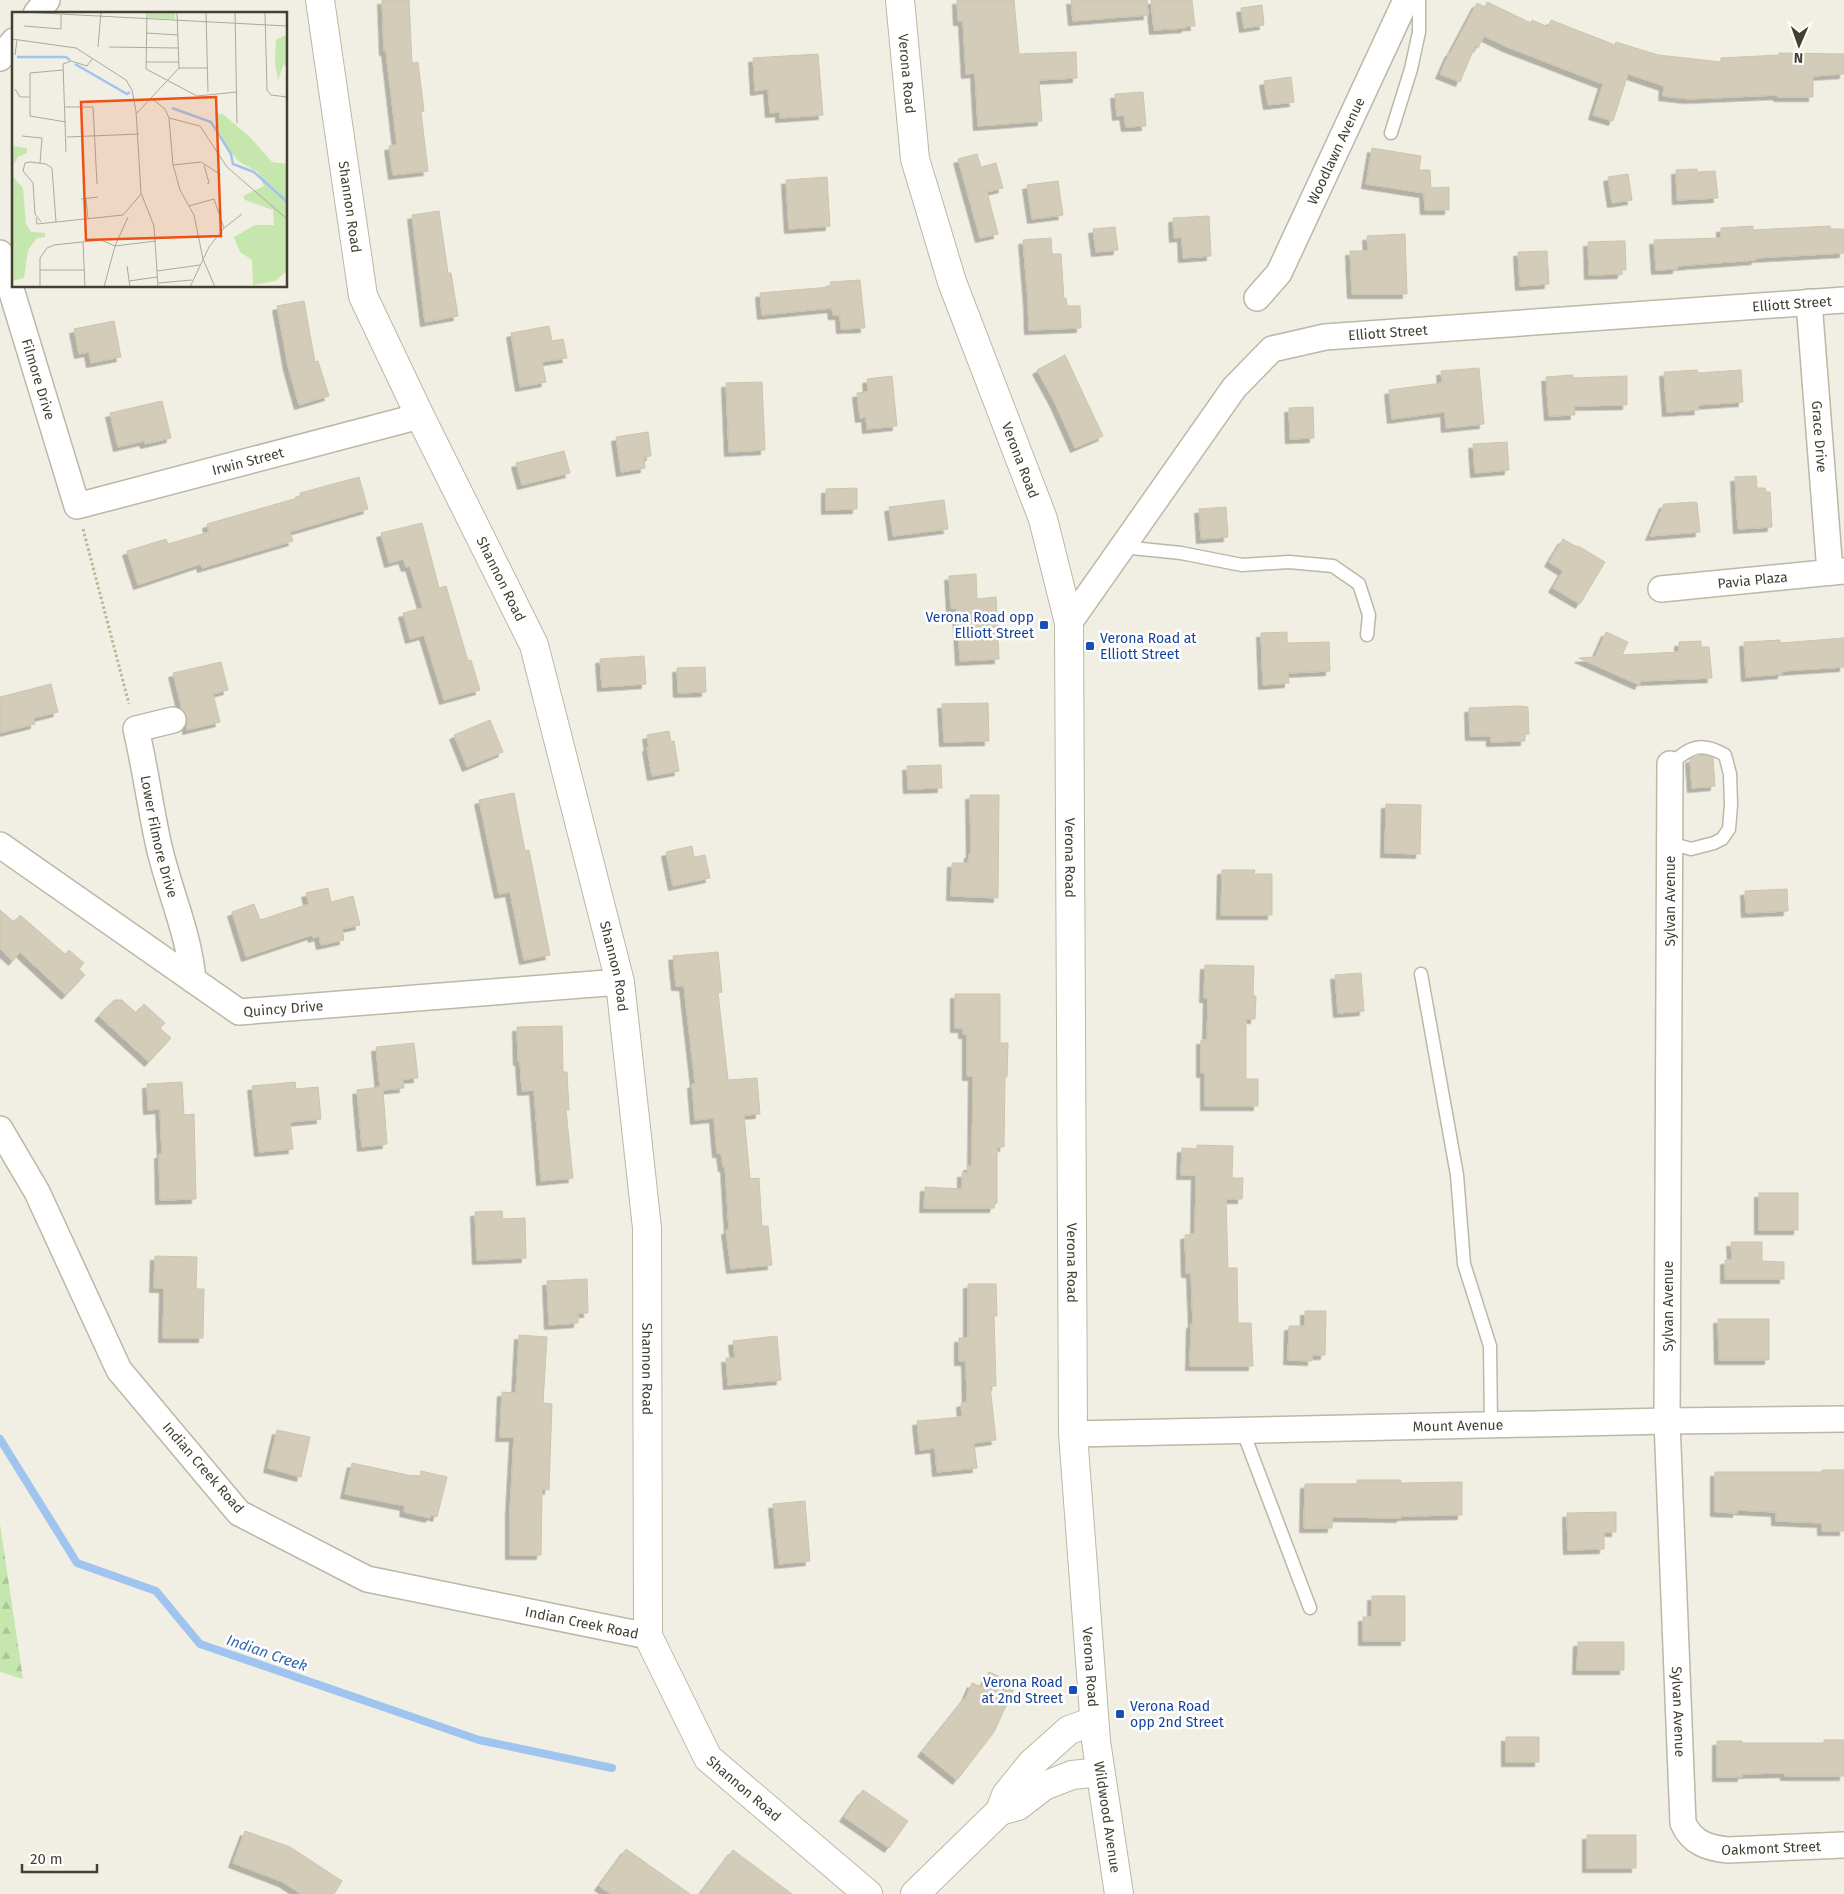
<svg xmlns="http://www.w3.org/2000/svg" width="1844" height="1894" font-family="'Fira Sans',sans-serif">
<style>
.forest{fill:url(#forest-firs)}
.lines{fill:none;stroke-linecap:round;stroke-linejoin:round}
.stream{stroke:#9fc4ef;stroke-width:8}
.building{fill:#d3ccb9;stroke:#cdc4ac;filter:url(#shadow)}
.service-casing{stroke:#bcb7a6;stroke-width:15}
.minor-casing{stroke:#bcb7a6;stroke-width:28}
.tertiary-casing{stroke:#bcb7a6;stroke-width:30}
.path{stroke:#beb597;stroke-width:3;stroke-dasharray:2.5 2.5;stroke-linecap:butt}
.service{stroke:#fff;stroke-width:12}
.minor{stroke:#fff;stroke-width:25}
.tertiary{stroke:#fff;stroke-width:28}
.transit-dot{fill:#1a4fb4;stroke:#fff;stroke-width:2}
.labels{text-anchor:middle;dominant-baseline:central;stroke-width:5;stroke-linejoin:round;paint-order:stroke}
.street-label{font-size:14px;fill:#433f33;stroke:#fff}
.transit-label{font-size:14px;fill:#164399;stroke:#fff;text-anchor:end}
.water-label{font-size:15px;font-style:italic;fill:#2f68ad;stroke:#fff}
.inset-river{fill:none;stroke:#9fc4ef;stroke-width:2.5}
.inset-road{fill:none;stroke:#aba99d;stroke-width:1}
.view{fill:#ee5116;fill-opacity:0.15;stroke:#ee5116;stroke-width:2.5}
.inset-edge{fill:none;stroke:#433f33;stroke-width:2.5}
</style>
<defs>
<pattern id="forest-firs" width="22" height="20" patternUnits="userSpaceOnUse" patternTransform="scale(1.25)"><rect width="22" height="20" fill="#c5e6ac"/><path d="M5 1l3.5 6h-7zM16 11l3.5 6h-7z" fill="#aac694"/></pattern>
<filter id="shadow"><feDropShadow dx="-4.5" dy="4.5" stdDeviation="0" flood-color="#0004"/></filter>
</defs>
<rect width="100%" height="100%" fill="#f1efe3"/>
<polygon class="forest" points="0,1524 23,1679 0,1672"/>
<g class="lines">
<polyline class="stream" points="0,1439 77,1563 156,1591 200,1644 479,1740 612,1768"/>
</g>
<g class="building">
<polygon points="382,0 409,0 412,63 418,62 424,111 421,112 428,171 393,175 389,146 397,145 386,51 384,51"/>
<polygon points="957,0 1014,0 1019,54 1076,52 1077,78 1039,80 1042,121 978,126 975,73 966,74 963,21 958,21"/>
<polygon points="1071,0 1147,0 1148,15 1073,21"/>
<polygon points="1151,0 1192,0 1195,26 1186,26 1186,28 1154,30"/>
<polygon points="1487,2 1531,23 1532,20 1548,27 1551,20 1615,45 1616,42 1658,55 1721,62 1721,58 1779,55 1779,53 1844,54 1844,74 1813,76 1813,97 1778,97 1778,95 1689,99 1663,96 1664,86 1628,74 1613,121 1593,115 1603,84 1507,47 1484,36 1478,48 1475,46 1460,82 1440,74 1450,52 1451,52 1477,3 1485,7"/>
<polygon points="1262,5 1264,25 1244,28 1241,8"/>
<polygon points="818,54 823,115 780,118 780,112 770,113 768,89 755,91 753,58"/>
<polygon points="1291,77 1294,102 1268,105 1264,81"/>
<polygon points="1143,92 1146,126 1126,127 1124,115 1117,116 1115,94"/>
<polygon points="1372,148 1421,156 1419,170 1430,170 1431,188 1449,187 1449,210 1425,210 1424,193 1366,184"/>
<polygon points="977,154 981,167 996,163 1003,188 987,192 998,234 980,238 958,159"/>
<polygon points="1697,169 1697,172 1715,171 1718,198 1677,200 1676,170"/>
<polygon points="1628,174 1632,200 1612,203 1608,177"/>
<polygon points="827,177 830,226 789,229 786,180"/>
<polygon points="1058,181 1063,215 1032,219 1027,185"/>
<polygon points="439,211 448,273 451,273 458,316 425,322 412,215"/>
<polygon points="1209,216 1211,256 1183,258 1182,237 1174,238 1173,218"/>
<polygon points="1753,226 1753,230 1830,226 1831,229 1844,229 1844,253 1755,258 1756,260 1689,265 1677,266 1677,269 1656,270 1654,240 1721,238 1721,228"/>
<polygon points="1115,227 1118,250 1096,252 1093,229"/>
<polygon points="1405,234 1407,294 1352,294 1350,251 1368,251 1367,236"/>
<polygon points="1051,238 1052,254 1061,254 1064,299 1066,298 1067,306 1080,306 1081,328 1029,330 1028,300 1023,240"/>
<polygon points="1620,241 1625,241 1626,270 1622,270 1622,274 1589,275 1588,242"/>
<polygon points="1547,251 1549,284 1520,286 1518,252"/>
<polygon points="860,280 865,328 841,329 840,315 833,315 832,308 762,315 760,293 831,287 830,282"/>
<polygon points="304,301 315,362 318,361 329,396 299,405 288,366 277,306"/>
<polygon points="114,321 121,357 91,363 89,352 79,354 74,329"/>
<polygon points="549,326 552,341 563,339 567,358 542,362 546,382 520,387 511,333"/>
<polygon points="1065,355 1103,436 1075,448 1055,403 1037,370"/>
<polygon points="1479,368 1484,424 1446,428 1445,412 1392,419 1389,390 1442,383 1441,371"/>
<polygon points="1697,370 1698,373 1741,370 1743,402 1698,405 1699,410 1667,412 1664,372"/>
<polygon points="1573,375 1573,378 1627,376 1627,405 1574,406 1575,415 1549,416 1546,377"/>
<polygon points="892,376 897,426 867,429 866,417 860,418 857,393 868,392 867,379"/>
<polygon points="762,382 765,450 729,452 726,383"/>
<polygon points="162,401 171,438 145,444 144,441 118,447 110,413"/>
<polygon points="1313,407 1314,438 1290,439 1289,408"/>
<polygon points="648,432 651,456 644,457 645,468 621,472 616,437"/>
<polygon points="1507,442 1509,470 1475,473 1473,444"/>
<polygon points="564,451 570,473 522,485 516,463"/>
<polygon points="1756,476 1757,488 1765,488 1766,492 1770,492 1772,527 1738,529 1735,477"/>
<polygon points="359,477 368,509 290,532 293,541 202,568 201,564 138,585 127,551 166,539 168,544 209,532 207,524 301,497 300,493"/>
<polygon points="857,488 857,509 826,510 826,489"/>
<polygon points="944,500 948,529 893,536 889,507"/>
<polygon points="1695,502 1697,503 1700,532 1650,536 1664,504"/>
<polygon points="1226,507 1228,537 1201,539 1199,509"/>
<polygon points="422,523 439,588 446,586 468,661 471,660 480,690 444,700 424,635 410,639 403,613 423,608 410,566 406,567 403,559 389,563 381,533"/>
<polygon points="1563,539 1577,547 1578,546 1605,562 1580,604 1553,588 1563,571 1549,562"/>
<polygon points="976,574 977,599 996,597 999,659 960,661 957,608 951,608 949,576"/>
<polygon points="1287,632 1287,643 1329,642 1330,671 1288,673 1289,683 1263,685 1261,633"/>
<polygon points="1606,632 1628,642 1622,655 1679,652 1679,642 1701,641 1701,647 1709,647 1712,678 1641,681 1639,685 1579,658 1595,657"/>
<polygon points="1844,638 1844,667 1782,671 1782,674 1746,677 1744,642 1780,640 1780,643"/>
<polygon points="644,656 646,684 602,687 600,659"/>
<polygon points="221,662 228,690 213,694 220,722 187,730 187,717 182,709 173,673"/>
<polygon points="705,667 706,692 678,693 677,668"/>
<polygon points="51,684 58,712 34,718 35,724 0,733 0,697"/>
<polygon points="988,703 989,741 944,742 942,704"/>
<polygon points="1520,706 1528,707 1529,734 1525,734 1525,741 1491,742 1491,736 1470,736 1469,708"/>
<polygon points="490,720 503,752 467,767 454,735"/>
<polygon points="669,731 671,742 674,741 679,771 652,776 647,747 649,747 647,735"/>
<polygon points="1702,755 1713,758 1715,786 1692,788 1690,759"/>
<polygon points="941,765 942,788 908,789 907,766"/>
<polygon points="514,793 525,851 529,850 550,955 524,960 510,892 499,894 479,800"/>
<polygon points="970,795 999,795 998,898 951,896 952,863 968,863 969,854 971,854"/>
<polygon points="1386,804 1421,805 1420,854 1385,853"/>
<polygon points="692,846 694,857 705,855 710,878 673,886 666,852"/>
<polygon points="1222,870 1255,870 1254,874 1272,874 1272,915 1221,915"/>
<polygon points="328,888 331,902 353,896 360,925 342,929 344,940 321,945 319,936 313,938 312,935 246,957 232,912 254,904 260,920 309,904 306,893"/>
<polygon points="1787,889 1788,911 1746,913 1745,891"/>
<polygon points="0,910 14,922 20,915 65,954 69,950 84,963 79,969 85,975 66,995 20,952 13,961 0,949"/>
<polygon points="718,952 722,992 718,993 728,1080 757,1078 760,1114 744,1115 750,1179 759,1178 762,1226 768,1226 772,1265 731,1269 726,1230 729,1230 725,1167 723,1167 721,1153 717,1153 714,1118 695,1120 692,1084 695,1083 684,986 676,986 673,956"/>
<polygon points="1205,965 1254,966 1253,996 1256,996 1255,1019 1246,1019 1246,1079 1258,1079 1258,1106 1205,1106 1205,1073 1201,1073 1201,1040 1207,1040 1208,998 1204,998"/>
<polygon points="1361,973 1364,1011 1338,1013 1335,975"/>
<polygon points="955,994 1000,994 1000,1043 1008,1043 1007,1077 1005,1077 1004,1147 997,1147 997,1203 995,1203 994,1208 924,1208 925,1187 962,1189 962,1173 968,1173 968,1166 972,1166 973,1076 967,1076 967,1034 963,1034 963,1028 955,1028"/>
<polygon points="114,1000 122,1000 136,1013 144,1004 165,1023 160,1028 171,1038 149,1062 99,1016"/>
<polygon points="562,1026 563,1072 567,1072 569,1110 566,1110 573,1178 541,1181 534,1090 522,1091 520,1061 518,1061 517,1027"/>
<polygon points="414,1043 418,1078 403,1079 404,1088 383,1090 387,1144 362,1147 357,1090 380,1087 376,1047"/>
<polygon points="182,1082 184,1115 194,1114 196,1199 160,1200 159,1154 162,1154 160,1109 148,1110 147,1084"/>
<polygon points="295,1082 296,1089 318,1087 321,1119 290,1122 293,1149 259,1152 252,1086"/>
<polygon points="1197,1145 1233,1146 1232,1178 1243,1178 1242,1199 1226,1199 1228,1268 1237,1268 1238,1323 1251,1323 1253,1366 1190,1366 1191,1324 1193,1324 1191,1273 1186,1273 1185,1235 1195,1234 1196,1175 1181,1175 1182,1148 1197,1149"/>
<rect x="1759" y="1193" width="39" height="37"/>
<polygon points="502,1211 503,1219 525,1218 526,1258 477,1260 475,1212"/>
<polygon points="1731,1242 1762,1242 1762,1261 1784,1262 1784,1279 1725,1279 1725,1260 1732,1260"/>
<polygon points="155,1256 197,1257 196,1289 204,1289 203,1338 163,1338 164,1288 154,1288"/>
<polygon points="587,1279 588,1313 578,1313 578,1323 549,1325 547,1281"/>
<polygon points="968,1284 996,1284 997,1316 994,1316 996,1386 990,1386 996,1440 974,1443 977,1468 937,1472 935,1448 920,1450 917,1421 962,1417 961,1403 967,1402 966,1361 959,1361 959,1338 968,1338"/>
<polygon points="1305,1311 1326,1311 1325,1355 1312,1355 1312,1361 1288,1360 1289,1326 1305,1326"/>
<polygon points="1718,1319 1769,1319 1769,1360 1719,1360"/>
<polygon points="519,1335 547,1337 543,1403 552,1404 549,1490 542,1489 541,1555 510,1555 510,1511 514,1437 500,1437 502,1392 516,1393"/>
<polygon points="777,1336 781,1380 728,1385 726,1358 735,1358 733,1341"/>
<polygon points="277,1430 310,1437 301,1477 268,1468"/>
<polygon points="352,1463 412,1476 412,1475 420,1477 421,1471 447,1477 437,1517 431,1515 430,1518 404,1512 405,1506 345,1494"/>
<polygon points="1822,1470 1844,1470 1844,1531 1822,1531 1822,1523 1776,1521 1776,1512 1737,1510 1737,1513 1715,1512 1715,1472 1822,1472"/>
<polygon points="1357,1480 1401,1480 1401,1483 1462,1482 1462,1515 1401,1516 1401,1518 1332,1517 1332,1528 1304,1528 1305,1484 1357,1484"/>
<polygon points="805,1501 810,1561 779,1564 773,1504"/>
<polygon points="1616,1512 1616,1532 1604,1532 1604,1549 1568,1550 1567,1513"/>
<polygon points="1372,1596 1405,1596 1405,1641 1363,1641 1363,1617 1372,1617"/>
<polygon points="1578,1642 1624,1642 1624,1670 1577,1670"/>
<polygon points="989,1672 1016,1684 994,1732 957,1780 922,1752 966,1697 972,1683 982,1687"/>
<rect x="1506" y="1737" width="33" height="25"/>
<polygon points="1824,1740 1844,1740 1844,1776 1785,1776 1785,1773 1742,1774 1742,1777 1717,1777 1717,1741 1742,1741 1742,1743 1824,1743"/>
<polygon points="863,1790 908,1821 889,1848 844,1817"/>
<polygon points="245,1831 290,1847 342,1881 334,1894 301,1894 283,1882 233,1863"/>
<rect x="1587" y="1835" width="49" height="33"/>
<polygon points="626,1849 690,1894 611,1894 599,1886"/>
<polygon points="733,1850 792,1894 700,1894"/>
</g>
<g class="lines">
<g class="service-casing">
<g id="service">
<polyline points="1391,133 1411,69 1419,32 1419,0"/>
<polyline points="1122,547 1181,553 1242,565 1289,562 1333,566 1359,584 1369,615 1367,635"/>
<path d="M1670 843 1691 849 1714 843 1722 839 1729 829 1731 805 1730 774 1725 755C1700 741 1691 747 1670 764"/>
<polyline points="1421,974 1457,1175 1464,1264 1490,1346 1491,1424"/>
<polyline points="1242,1429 1310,1608"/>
</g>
</g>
<g class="minor-casing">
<g id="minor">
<polyline points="36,14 47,0"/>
<polyline points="0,58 14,41"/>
<path id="s1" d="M0 253 77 506 420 416"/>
<path id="s2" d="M1257 298 1279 273 1406 0"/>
<path id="s3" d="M1809 302 1830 572"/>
<path id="s4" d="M1661 589 1844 571"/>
<path id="s5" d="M1069 623 1234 388 1272 349 1325 337 1844 300"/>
<path id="s6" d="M173 720 136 729C145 767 150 805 158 842 168 889 189 932 193 980"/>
<path id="s7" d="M1670 764 1667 1421 1683 1823C1692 1843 1708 1848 1728 1850L1844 1845"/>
<path id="s8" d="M0 845 239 1012 620 982"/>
<path id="s9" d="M0 1129 37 1192 119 1370 239 1513 367 1579 648 1636"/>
<path id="s10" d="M1073 1434 1667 1421 1844 1419"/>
</g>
</g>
<g class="tertiary-casing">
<g id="tertiary">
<path id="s11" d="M320 0 363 296 420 416 534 645 620 982 647 1228 648 1636 708 1758 868 1894"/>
<path id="s12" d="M900 0 915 159 952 282 1043 519 1069 623 1073 1434 1096 1741 1119 1894"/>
<polyline points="1000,1811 1018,1806 1044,1786 1072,1775 1100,1772"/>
<polyline points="915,1894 1000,1811 1006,1795 1031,1764 1069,1730 1094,1721"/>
</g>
</g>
<polyline class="path" points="83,529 129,704"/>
<use href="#service" class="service"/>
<use href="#minor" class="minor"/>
<use href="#tertiary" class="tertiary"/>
</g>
<g class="transit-dot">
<rect x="1039" y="620" width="10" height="10" rx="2.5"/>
<rect x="1085" y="641" width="10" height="10" rx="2.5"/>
<rect x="1068" y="1685" width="10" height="10" rx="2.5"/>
<rect x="1115" y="1709" width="10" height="10" rx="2.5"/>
</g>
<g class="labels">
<g class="street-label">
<text stroke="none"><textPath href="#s12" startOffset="74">Verona Road</textPath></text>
<text stroke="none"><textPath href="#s2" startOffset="168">Woodlawn Avenue</textPath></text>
<text stroke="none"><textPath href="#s11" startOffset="209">Shannon Road</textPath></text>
<text stroke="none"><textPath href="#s5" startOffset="864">Elliott Street</textPath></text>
<text stroke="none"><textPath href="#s5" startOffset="459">Elliott Street</textPath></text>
<text stroke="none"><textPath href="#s1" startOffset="132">Filmore Drive</textPath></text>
<text stroke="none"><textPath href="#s3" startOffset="135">Grace Drive</textPath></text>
<text stroke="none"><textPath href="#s12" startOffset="479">Verona Road</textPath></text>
<text stroke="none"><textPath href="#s1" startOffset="441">Irwin Street</textPath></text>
<text stroke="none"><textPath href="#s11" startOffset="614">Shannon Road</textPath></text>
<text stroke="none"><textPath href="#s4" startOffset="92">Pavia Plaza</textPath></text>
<text stroke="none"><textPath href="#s6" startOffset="148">Lower Filmore Drive</textPath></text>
<text stroke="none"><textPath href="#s12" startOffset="884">Verona Road</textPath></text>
<text transform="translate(1670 901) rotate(-90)">Sylvan Avenue</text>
<text stroke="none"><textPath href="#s11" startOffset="1019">Shannon Road</textPath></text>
<text stroke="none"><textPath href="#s8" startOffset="336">Quincy Drive</textPath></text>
<text stroke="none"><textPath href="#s12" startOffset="1289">Verona Road</textPath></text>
<text transform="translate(1668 1306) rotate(-90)">Sylvan Avenue</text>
<text stroke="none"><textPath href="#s11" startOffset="1424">Shannon Road</textPath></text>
<text stroke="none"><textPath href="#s10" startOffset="385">Mount Avenue</textPath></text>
<text transform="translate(203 1468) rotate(49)">Indian Creek Road</text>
<text stroke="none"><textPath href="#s9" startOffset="819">Indian Creek Road</textPath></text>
<text stroke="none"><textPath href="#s12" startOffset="1694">Verona Road</textPath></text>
<text stroke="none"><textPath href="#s7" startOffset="948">Sylvan Avenue</textPath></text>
<text stroke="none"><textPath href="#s11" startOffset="1874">Shannon Road</textPath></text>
<text stroke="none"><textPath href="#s12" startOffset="1845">Wildwood Avenue</textPath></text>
<text stroke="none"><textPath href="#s7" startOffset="1158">Oakmont Street</textPath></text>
</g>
<g class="transit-label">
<text x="1034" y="617">Verona Road opp<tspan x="1034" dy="16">Elliott Street</tspan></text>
<text x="1100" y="638" text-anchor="start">Verona Road at<tspan x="1100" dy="16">Elliott Street</tspan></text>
<text x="1063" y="1682">Verona Road<tspan x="1063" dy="16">at 2nd Street</tspan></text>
<text x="1130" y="1706" text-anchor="start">Verona Road<tspan x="1130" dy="16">opp 2nd Street</tspan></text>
</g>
<g class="water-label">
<text transform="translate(267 1653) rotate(19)">Indian Creek</text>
</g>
</g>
<g transform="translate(12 12)">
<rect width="275" height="275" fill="#f1efe3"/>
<path d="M271 24H275V57L272 52 266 68 263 52 264 28ZM203 101 212 103 239 126 260 150 275 152V259L263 269 241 273 240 248 228 240 222 225 243 213H262L261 198 233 188 231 184 252 174 246 160 226 149 208 126ZM0 134 15 136V141L6 145 1 154 2 166 11 176 14 212 19 220 33 221V225L25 226 16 238 12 266 0 269Z" fill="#c5e6ac"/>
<path d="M137 0H163V7L136 6Z" fill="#c5e6ac"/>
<path class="inset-river" d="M5 45H54L58 48M63 52 115 82 118 80M160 96 199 110 219 142 221 152 242 160 275 190"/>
<path class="inset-road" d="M10 0 275 14M135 0 134 57 185 84 225 80M194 0 196 80M223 0 225 111M253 0 255 78 259 83 275 85M12 14 49 17V3M134 21 166 23M0 27 64 36 114 68 120 78 124 99 129 181 142 214 146 275M86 35 89 0M97 35 166 36M3 43 5 28M134 50H167M167 56H195M51 58 18 61V104L54 110M3 77 8 85H17M139 86 153 97 157 106 161 153 168 178 182 203 191 247 203 275M53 95H81L85 172M125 101 167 56 165 0M157 106 188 114 215 155 275 207M10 124 30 126 28 151M55 125 127 122M54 140 51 52 59 49 75 54 81 46M161 153 189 150 209 163M192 153 197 171 195 172M69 187 86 185M74 187 76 206M177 194 202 187 212 216M24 206 25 212 111 203 129 182M29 210 23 202 21 171 11 159 13 151 18 150 34 152 40 156 44 210M71 230 73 275M115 254 118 275M28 258H72M145 259 188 253M117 269 145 265M146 271 180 268M28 275V246L35 236 42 233 89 228 103 234 144 229M92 275 103 234 116 205M178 275 197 235 212 216 230 202"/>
<path class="view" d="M204 85 209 224 74 228 69 90Z"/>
<rect width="275" height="275" class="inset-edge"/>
</g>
<g transform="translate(1799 45) rotate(182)" stroke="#ffffff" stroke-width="4" paint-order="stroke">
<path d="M0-4L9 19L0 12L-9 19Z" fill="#433f33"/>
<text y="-8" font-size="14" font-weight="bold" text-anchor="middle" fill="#433f33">N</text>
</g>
<path d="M22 1864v8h75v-8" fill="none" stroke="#433f33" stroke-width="2.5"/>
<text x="30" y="1864" font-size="15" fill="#433f33" stroke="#ffffff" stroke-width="4" paint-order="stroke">20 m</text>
</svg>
